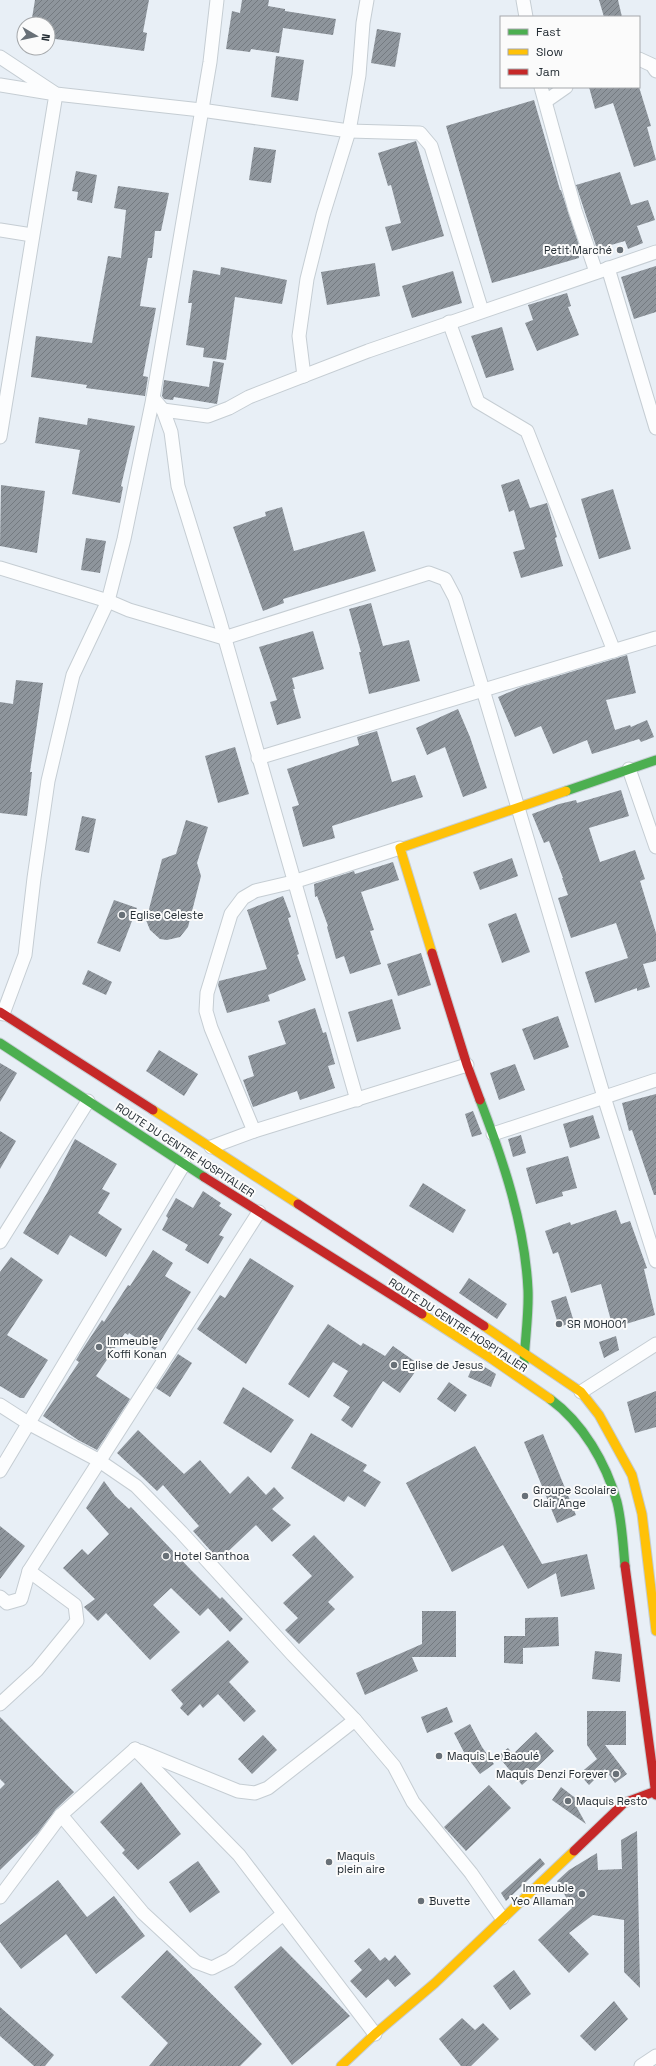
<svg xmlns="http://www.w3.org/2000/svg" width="656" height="2066" font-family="'Space Grotesk',sans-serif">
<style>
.building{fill:url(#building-hatch)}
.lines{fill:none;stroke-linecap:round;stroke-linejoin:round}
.street-casing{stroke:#c5cdd3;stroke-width:15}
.fast-casing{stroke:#c5cdd3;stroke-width:11}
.slow-casing{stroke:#c5cdd3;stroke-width:11}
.jam-casing{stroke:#c5cdd3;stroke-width:11}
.street{stroke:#fcfdfe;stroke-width:13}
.fast{stroke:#4caf50;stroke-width:9}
.slow{stroke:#ffc107;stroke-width:9}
.jam{stroke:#c62828;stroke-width:9}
.poi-dot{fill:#687077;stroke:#fbfbfb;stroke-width:1.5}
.labels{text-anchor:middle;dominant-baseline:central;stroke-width:4;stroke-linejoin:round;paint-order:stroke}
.poi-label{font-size:11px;fill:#232c33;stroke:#fbfbfb;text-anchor:start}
.street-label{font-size:11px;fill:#232c33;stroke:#fbfbfb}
</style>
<defs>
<pattern id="building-hatch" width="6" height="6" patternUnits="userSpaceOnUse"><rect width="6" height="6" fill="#8e959c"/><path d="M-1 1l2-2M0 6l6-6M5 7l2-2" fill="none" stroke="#747a80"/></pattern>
</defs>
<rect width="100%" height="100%" fill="#e8eff6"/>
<g class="building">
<polygon points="35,0 149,0 143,32 147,33 144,51 48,38 48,24 31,24"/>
<polygon points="242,0 269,0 268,6 285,9 285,11 336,19 333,35 283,28 279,53 251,49 250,52 226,49 232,11 240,13"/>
<polygon points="599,0 618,0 622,17 604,17"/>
<polygon points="377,29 401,33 395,67 371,63"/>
<polygon points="276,56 304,60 298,101 271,97"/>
<polygon points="589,87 639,87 651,126 647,127 656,160 634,167 613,103 595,109"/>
<polygon points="534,100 560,190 561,190 582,254 579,255 579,258 492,283 446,126"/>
<polygon points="416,141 444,236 392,251 385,227 401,223 391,185 388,186 378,153"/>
<polygon points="254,147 276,150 271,183 249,180"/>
<polygon points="76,171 97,175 92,203 77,200 78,192 72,191"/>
<polygon points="620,172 631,205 648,200 655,220 637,226 643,243 628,249 625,241 597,249 576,185"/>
<polygon points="118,186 169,193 161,231 155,231 152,258 148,258 140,306 156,308 143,376 148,377 145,396 86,388 87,385 31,377 36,336 92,343 108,256 121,258 126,210 114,208"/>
<polygon points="375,263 380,296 327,305 321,272"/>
<polygon points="656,266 656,312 634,319 621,277"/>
<polygon points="221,267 287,280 282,304 235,297 226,360 203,357 204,348 186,345 192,303 188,303 193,270 220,275"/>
<polygon points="453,271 462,303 412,318 402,286"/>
<polygon points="567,293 571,306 568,307 579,335 537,351 525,323 533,320 528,305"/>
<polygon points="502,327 514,370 486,378 471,336"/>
<polygon points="213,361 224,363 217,404 174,397 173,400 164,399 162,396 164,380 209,387"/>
<polygon points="39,417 87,425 88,418 135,426 121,486 123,487 120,503 72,494 80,450 35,443"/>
<polygon points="519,479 530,508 547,503 557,537 555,538 563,566 521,578 513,552 525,549 514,510 509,512 501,485"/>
<polygon points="1,485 45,491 37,553 0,546"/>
<polygon points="613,489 631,549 599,559 581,499"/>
<polygon points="282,507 294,551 364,531 376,571 283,599 284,603 263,611 233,527 266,516 265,512"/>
<polygon points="86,538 106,541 100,573 81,570"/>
<polygon points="371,603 383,646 409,640 420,681 369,694 359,652 361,652 349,609"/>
<polygon points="313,631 324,669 292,678 295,689 293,689 301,718 277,725 270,702 277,700 259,647"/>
<polygon points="627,655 636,693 606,700 615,730 630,725 631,727 647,720 654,737 641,742 639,739 592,754 587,740 553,754 541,726 515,737 498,697 521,687"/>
<polygon points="16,680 43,683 30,772 32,772 27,816 0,813 0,702 13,704"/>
<polygon points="458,709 470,737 487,788 463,797 445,747 427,755 416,728"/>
<polygon points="377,731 392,782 415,775 423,797 332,826 335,838 303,847 292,807 299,805 287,769 359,745 357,737"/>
<polygon points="235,747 249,794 218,803 205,756"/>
<polygon points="621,790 629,816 589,828 600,862 635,850 645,879 640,881 656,933 656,961 643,964 650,987 637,991 637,988 595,1003 585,972 628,958 616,923 571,938 558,898 568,895 562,878 563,878 549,841 544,843 532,814 559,804 576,800 577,803"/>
<polygon points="82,816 96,819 89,853 75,850"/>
<polygon points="186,820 208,827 197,863 201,876 188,927 180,937 167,940 160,939 150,930 142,910 148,913 162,859 176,854"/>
<polygon points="512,858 518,876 480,890 473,872"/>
<polygon points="393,862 399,880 361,892 374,930 370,931 381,964 350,974 344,956 336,959 327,927 328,926 317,896 315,897 314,884 354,871 355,874"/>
<polygon points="283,896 291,917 288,918 299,954 297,955 306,980 268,995 270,1001 227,1013 218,985 219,981 267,969 247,910"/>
<polygon points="114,900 137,908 120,952 97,943"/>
<polygon points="516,913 530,952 502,963 488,924"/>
<polygon points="421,953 431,985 398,996 387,964"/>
<polygon points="88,970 112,982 106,995 82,984"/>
<polygon points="392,999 401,1029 357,1042 348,1012"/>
<polygon points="315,1008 323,1033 326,1032 335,1064 328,1066 335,1088 300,1100 297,1091 253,1107 243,1080 254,1076 248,1056 286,1044 278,1021"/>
<polygon points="558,1016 569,1047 534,1060 522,1029"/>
<polygon points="159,1050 198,1074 184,1096 146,1071"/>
<polygon points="0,1063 17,1073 0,1102"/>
<polygon points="515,1064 525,1090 499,1100 490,1073"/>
<polygon points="656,1094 656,1195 654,1195 632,1130 629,1131 622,1103"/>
<polygon points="473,1111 482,1134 472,1137 465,1114"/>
<polygon points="593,1115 600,1138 570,1148 563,1124"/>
<polygon points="0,1131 16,1141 0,1169"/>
<polygon points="521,1135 526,1153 513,1157 508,1139"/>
<polygon points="75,1139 117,1164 102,1189 110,1193 98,1213 122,1229 106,1257 70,1235 58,1255 23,1233 47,1193"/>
<polygon points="568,1156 577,1188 562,1192 563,1196 536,1204 526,1168"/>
<polygon points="423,1183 466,1210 453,1233 409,1206"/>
<polygon points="203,1191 221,1203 219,1206 232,1214 219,1235 224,1237 208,1264 185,1250 188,1245 162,1230 168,1218 166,1216 176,1198 193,1208"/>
<polygon points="616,1210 621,1224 630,1221 647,1268 644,1269 655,1315 613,1328 601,1284 571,1293 558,1252 553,1254 545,1231 570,1222 571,1225"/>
<polygon points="153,1250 173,1263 165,1276 191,1292 155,1350 129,1333 128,1335 125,1333 96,1376 130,1399 97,1450 78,1440 43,1416 79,1362 76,1360 86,1344 102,1320 104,1322 128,1285 130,1286"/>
<polygon points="11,1257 43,1280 7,1335 48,1360 24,1398 20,1398 0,1386 0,1272"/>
<polygon points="250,1258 294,1286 246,1364 197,1329 220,1295 225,1298"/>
<polygon points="469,1278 507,1304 497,1319 459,1293"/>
<polygon points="566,1296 574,1322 559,1327 551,1301"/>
<polygon points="328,1324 361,1346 363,1343 385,1356 393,1346 420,1365 400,1393 383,1381 352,1428 341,1420 350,1407 333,1396 348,1371 333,1362 309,1398 288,1384"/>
<polygon points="616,1336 619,1350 604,1358 599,1342"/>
<polygon points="178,1354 192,1363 170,1397 156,1388"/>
<polygon points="475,1361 496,1374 491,1387 468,1377"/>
<polygon points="449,1382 467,1395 455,1412 437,1399"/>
<polygon points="243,1387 294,1420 271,1453 223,1423"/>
<polygon points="656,1391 656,1427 635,1433 627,1402"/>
<polygon points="138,1430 184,1474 200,1460 230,1494 248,1476 266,1495 274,1487 284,1498 272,1509 291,1525 272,1542 256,1525 219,1560 193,1531 199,1526 163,1485 157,1491 117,1453"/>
<polygon points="311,1433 367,1465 363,1471 381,1482 365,1507 348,1496 344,1502 291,1468"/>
<polygon points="543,1434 576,1515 557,1523 524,1442"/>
<polygon points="475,1446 542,1564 587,1554 595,1589 561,1597 556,1573 528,1589 503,1545 452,1572 406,1483"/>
<polygon points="104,1481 115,1496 129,1509 131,1507 191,1570 220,1599 222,1597 243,1619 230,1632 208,1608 200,1616 171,1588 153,1605 180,1632 150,1660 106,1613 98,1621 84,1607 95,1599 63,1568 82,1549 88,1555 109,1534 86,1508"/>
<polygon points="0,1526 25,1546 0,1579"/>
<polygon points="314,1535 354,1577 328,1602 335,1609 299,1644 285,1630 298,1618 283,1603 312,1576 292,1555"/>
<polygon points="422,1611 456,1611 456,1657 412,1657 418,1671 365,1695 356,1673 422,1644"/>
<polygon points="558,1617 559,1646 523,1648 523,1664 504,1663 504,1636 525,1636 525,1618"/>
<polygon points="228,1640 249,1662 229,1682 256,1711 244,1722 218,1694 203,1708 200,1704 188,1716 180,1708 183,1704 171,1690"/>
<polygon points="595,1651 622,1654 620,1682 592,1679"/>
<polygon points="447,1707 453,1722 427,1733 421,1717"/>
<polygon points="587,1711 626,1711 626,1745 605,1745 627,1774 615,1783 605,1769 589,1785 579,1774 597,1759 587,1745"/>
<polygon points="0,1717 74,1792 56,1809 38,1833 0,1870 0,1789 5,1784 0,1779"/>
<polygon points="470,1724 482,1747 494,1764 480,1774 466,1756 454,1733"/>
<polygon points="536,1732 554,1751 530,1774 532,1776 522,1785 498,1756 508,1748 513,1754"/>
<polygon points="263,1735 277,1750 252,1774 238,1759"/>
<polygon points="141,1782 181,1834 138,1870 122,1853 125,1850 100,1822"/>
<polygon points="489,1785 511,1808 466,1851 444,1827"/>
<polygon points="561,1787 578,1800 575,1804 586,1824 552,1800"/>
<polygon points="637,1831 640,1988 624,1972 624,1920 593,1915 569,1933 589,1954 569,1973 538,1940 572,1908 557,1881 569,1870 597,1853 598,1870 622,1869 621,1840"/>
<polygon points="540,1858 545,1864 506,1901 501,1893"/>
<polygon points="198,1861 220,1892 190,1913 169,1882"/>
<polygon points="58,1880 87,1917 114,1896 145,1936 96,1974 66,1934 21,1969 0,1942 0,1925"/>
<polygon points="281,1946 350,2016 292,2065 234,1987"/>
<polygon points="369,1948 380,1961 385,1957 389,1961 395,1955 411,1974 395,1987 388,1979 366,1998 350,1981 362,1970 354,1961"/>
<polygon points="167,1950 262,2044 240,2066 149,2066 168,2043 121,1997"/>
<polygon points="514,1970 531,1994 510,2010 493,1986"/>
<polygon points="614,2001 628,2019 595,2051 580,2036"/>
<polygon points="0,2007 54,2055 45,2066 34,2066 0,2036"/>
<polygon points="462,2018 475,2030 483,2023 499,2039 471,2066 461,2066 439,2039"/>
</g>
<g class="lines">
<g class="street-casing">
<g id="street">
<polyline points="523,0 526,17"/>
<polyline points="0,57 56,94 201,110 349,131 420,133 431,146 482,311"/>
<polyline points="639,59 652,65 656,71"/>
<polyline points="0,85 56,94 0,437"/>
<polyline points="541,87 575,210 596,272"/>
<polyline points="546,101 566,87"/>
<polyline points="0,230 32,235"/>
<polyline points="608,268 656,428"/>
<polyline points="449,322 478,402 527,431 614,651"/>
<polyline points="304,376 299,336 307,279 323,215 349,131 359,75 363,23 367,0"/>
<polyline points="153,398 163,410 171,432 178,486 219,618 357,1100"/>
<polyline points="163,410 208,416 229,408 249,397 368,351 656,252"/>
<polyline points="0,568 108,601 129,610 224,638 429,573 445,579 455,598 483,690 604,1097 656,1261"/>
<polyline points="258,758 656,638"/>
<polyline points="629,769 656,847"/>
<polyline points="3,1014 25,955 34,878 48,781 73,675 108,601 124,539 153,398 210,62 217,0"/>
<polyline points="254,1131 211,1028 206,1011 207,993 231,914 243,898 255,891 293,882 400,848"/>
<polyline points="493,1134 656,1080"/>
<polyline points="211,1147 254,1131 467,1065"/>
<polyline points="0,1242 88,1101"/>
<polyline points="581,1392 656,1344"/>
<polyline points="0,1405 28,1423 98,1460 136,1486 181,1532 293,1655 355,1720 394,1766 413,1802 471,1873 502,1918"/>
<polyline points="0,1471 184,1164"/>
<polyline points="0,1597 7,1603 21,1599 29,1571 259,1212"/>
<polyline points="0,1704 37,1670 77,1621 75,1605 29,1571"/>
<polyline points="135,1749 239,1855 375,2034"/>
<polyline points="140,1751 238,1791 255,1793 268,1788 355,1720"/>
<polyline points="61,1815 143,1913 196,1962 212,1968 230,1959 283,1914"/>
<polyline points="0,1897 61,1815 135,1749"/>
<polyline points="641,2066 656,2056"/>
</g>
</g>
<g class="fast-casing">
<g id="fast">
<polyline points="566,791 656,760"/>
<polyline points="0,1043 204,1177"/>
<path d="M480 1100C503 1160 525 1225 528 1290 529 1314 525 1339 524 1363"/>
<path d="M550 1399C583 1423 606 1463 617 1502 622 1522 623 1545 625 1566"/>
</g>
</g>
<g class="slow-casing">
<g id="slow">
<polyline points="432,953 400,848 566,791"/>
<polyline points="153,1110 298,1204"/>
<polyline points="422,1314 492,1359 550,1399"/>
<polyline points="484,1326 581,1392 599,1415 632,1475 642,1514 656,1631"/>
<polyline points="341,2066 375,2034 435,1983 574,1851"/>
</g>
</g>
<g class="jam-casing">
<g id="jam">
<polyline points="432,953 467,1065 480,1100"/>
<polyline points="0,1012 153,1110"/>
<polyline points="204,1177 422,1314"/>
<polyline points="298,1204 484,1326"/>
<polyline points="625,1566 656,1795"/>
<polyline points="574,1851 624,1803 656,1791"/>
</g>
</g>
<use href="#street" class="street"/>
<use href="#fast" class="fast"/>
<use href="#slow" class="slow"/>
<use href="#jam" class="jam"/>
</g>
<g class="poi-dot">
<circle cx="620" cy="250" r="4"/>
<circle cx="122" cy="915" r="4"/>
<circle cx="559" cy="1324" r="4"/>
<circle cx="99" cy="1347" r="4"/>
<circle cx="394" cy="1365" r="4"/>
<circle cx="525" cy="1496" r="4"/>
<circle cx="166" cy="1556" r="4"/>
<circle cx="439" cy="1756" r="4"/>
<circle cx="616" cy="1774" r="4"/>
<circle cx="568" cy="1801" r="4"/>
<circle cx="329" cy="1862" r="4"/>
<circle cx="582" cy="1894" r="4"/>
<circle cx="421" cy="1901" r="4"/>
</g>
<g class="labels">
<g class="poi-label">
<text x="612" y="250" text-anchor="end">Petit Marché</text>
<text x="130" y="915">Eglise Celeste</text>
<text x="567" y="1324">SR MOH001</text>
<text x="107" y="1341">Immeuble<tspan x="107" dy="13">Koffi Konan</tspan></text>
<text x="402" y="1365">Eglise de Jesus</text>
<text x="533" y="1490">Groupe Scolaire<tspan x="533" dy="13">Clair Ange</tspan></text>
<text x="174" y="1556">Hotel Santhoa</text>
<text x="447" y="1756">Maquis Le Baoulé</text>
<text x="608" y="1774" text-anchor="end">Maquis Denzi Forever</text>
<text x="576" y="1801">Maquis Resto</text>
<text x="337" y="1856">Maquis<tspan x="337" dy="13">plein aire</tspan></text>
<text x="574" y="1888" text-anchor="end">Immeuble<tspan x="574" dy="13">Yeo Allaman</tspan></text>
<text x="429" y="1901">Buvette</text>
</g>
<g class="street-label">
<text transform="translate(185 1150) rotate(33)">ROUTE DU CENTRE HOSPITALIER</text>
<text transform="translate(458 1325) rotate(33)">ROUTE DU CENTRE HOSPITALIER</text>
</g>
</g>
<rect x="500" y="16" width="140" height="72" fill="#fbfbfb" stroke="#a5a8ab"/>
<rect x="508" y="29" width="20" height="6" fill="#4caf50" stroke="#a5a8ab"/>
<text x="536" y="36" font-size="12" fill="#232c33">Fast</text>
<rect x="508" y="49" width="20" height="6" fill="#ffc107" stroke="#a5a8ab"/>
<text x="536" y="56" font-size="12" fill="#232c33">Slow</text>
<rect x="508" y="69" width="20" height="6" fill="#c62828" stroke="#a5a8ab"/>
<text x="536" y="76" font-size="12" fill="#232c33">Jam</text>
<g transform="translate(36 36) rotate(99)"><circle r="19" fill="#fbfbfb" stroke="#a5a8ab"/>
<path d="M0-3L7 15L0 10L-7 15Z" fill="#687077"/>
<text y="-6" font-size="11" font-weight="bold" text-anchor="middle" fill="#232c33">N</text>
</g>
</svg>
